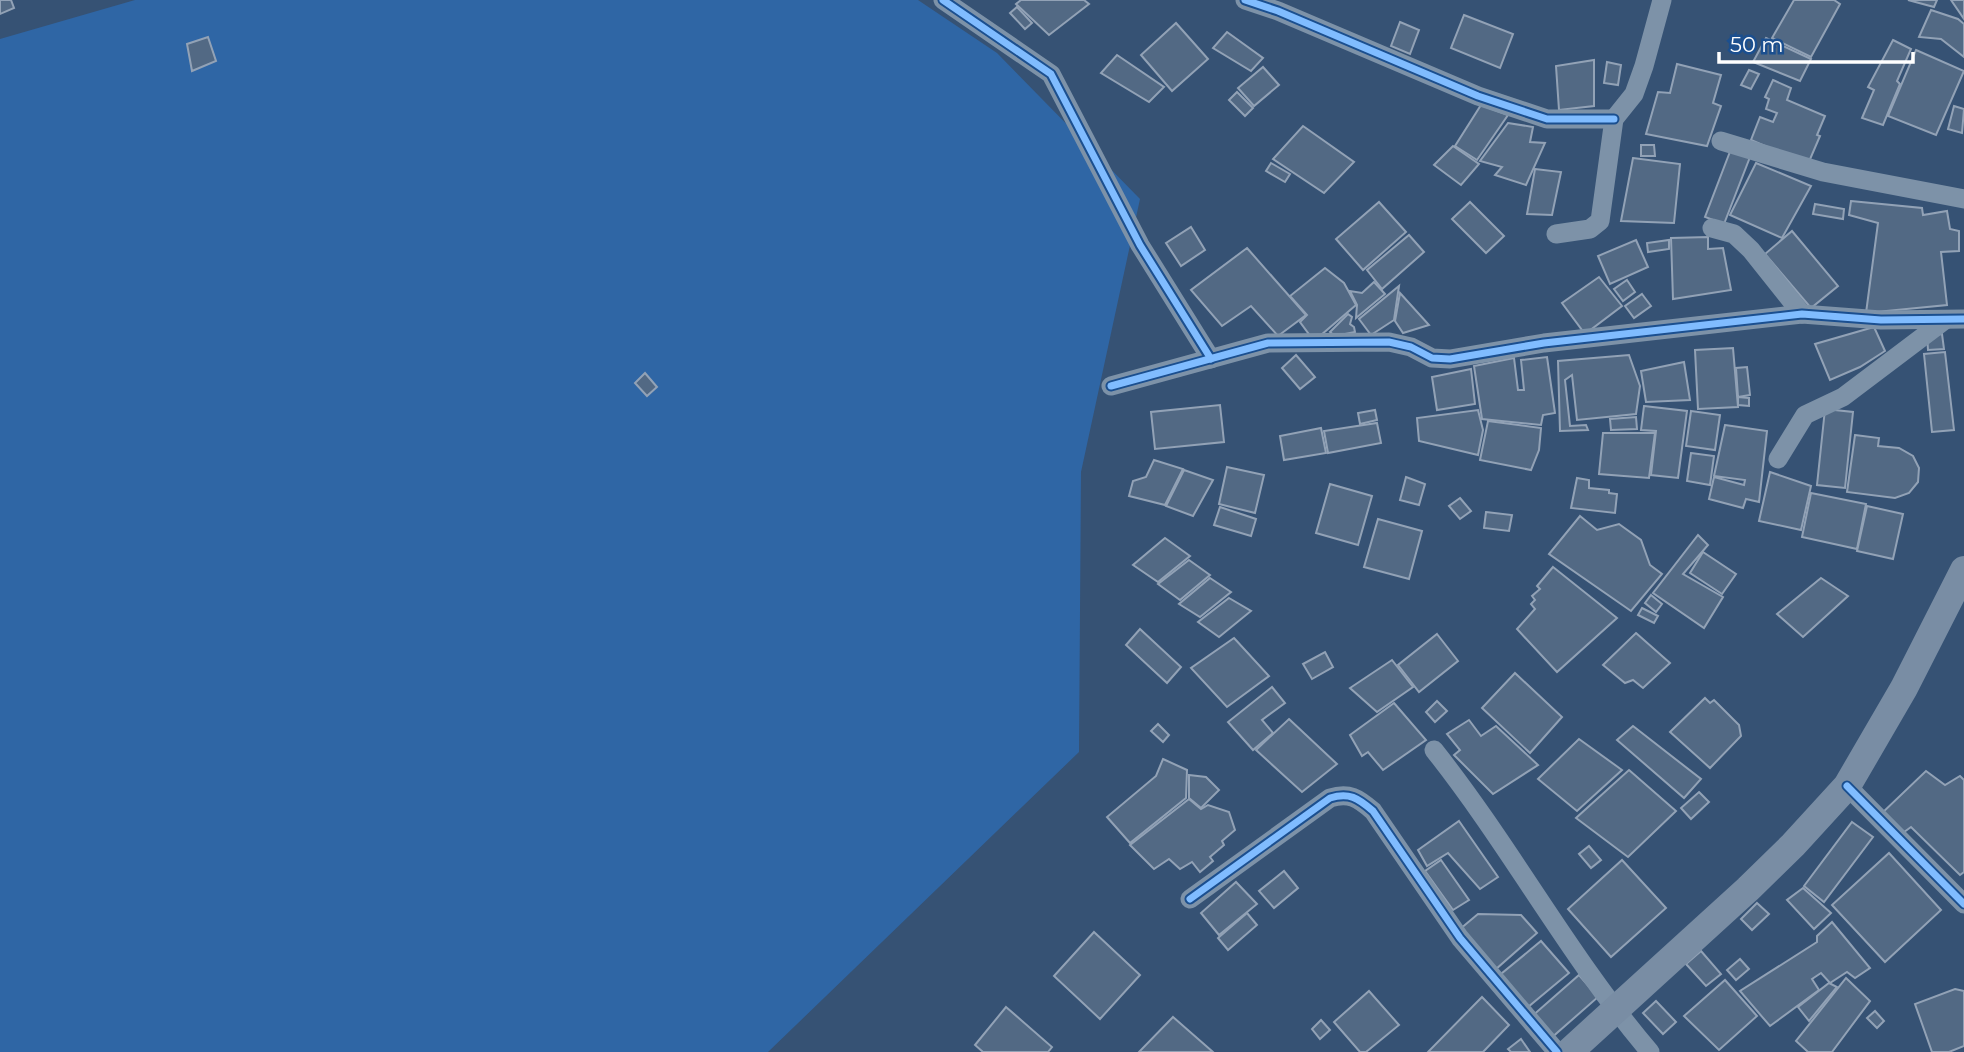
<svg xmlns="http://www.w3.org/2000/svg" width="1964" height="1052" font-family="Montserrat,sans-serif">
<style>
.green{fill:#2f66a5}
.building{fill:#526984;stroke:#92a2b6;stroke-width:2}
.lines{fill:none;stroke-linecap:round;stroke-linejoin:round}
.street{stroke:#7d92a8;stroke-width:19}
.secondary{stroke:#798da4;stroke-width:28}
.cycleway-casing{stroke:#1b4f8f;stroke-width:11}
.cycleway{stroke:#80bcff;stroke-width:7}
</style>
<rect width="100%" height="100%" fill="#365274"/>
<polygon class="green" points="135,0 918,0 997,53 1140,199 1081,472 1079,752 768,1052 0,1052 0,39"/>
<g class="building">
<polygon points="0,0 11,0 14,8 0,14"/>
<polygon points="1021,0 1084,0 1089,4 1049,35 1016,4"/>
<polygon points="1794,0 1834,0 1840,4 1811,57 1772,38"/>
<polygon points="1908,0 1937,0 1934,7"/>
<polygon points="1951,0 1964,0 1964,19"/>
<polygon points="1017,7 1032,23 1025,29 1010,13"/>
<polygon points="1931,10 1958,19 1964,24 1964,57 1941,39 1919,37"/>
<polygon points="1464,15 1513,34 1500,68 1451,48"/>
<polygon points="1400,22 1419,30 1410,54 1391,46"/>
<polygon points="1176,23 1208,59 1172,91 1141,55"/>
<polygon points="1227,32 1263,58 1251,71 1213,48"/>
<polygon points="208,37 216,61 192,71 187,44"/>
<polygon points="1766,38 1811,59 1800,81 1753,62"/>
<polygon points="1893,40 1911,49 1897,81 1900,84 1883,125 1862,118 1874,90 1868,87"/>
<polygon points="1916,50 1964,71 1936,135 1888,116"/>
<polygon points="1117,55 1164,87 1149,102 1101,73"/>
<polygon points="1594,60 1594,106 1559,110 1556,66"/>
<polygon points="1607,62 1621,65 1618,85 1604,83"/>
<polygon points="1677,64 1721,75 1713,103 1721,106 1707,146 1646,134 1658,92 1670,93"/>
<polygon points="1263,67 1279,85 1254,106 1238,88"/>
<polygon points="1749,70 1759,74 1751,89 1741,85"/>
<polygon points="1773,80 1791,88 1787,100 1825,116 1817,135 1820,136 1808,164 1751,140 1760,117 1773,122 1777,113 1766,109 1769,99 1765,97"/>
<polygon points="1237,92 1253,108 1245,116 1229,100"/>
<polygon points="1481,105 1508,115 1477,160 1455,146"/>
<polygon points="1954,106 1964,109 1962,133 1948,129"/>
<polygon points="1508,123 1533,127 1530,142 1545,143 1526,185 1495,175 1502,167 1480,161"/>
<polygon points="1303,126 1354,162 1324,193 1273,159"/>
<polygon points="1641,145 1654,145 1655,156 1641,156"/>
<polygon points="1453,146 1479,164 1461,185 1434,165"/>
<polygon points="1731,149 1750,157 1724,224 1705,217"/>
<polygon points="1633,158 1680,164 1674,223 1621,221"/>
<polygon points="1271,163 1290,174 1285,182 1266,171"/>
<polygon points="1756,163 1811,186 1782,238 1730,215"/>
<polygon points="1535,169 1561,172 1552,215 1527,214"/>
<polygon points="1851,201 1922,208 1923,215 1947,211 1950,229 1959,231 1959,251 1941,252 1947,305 1866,313 1878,223 1849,215"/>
<polygon points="1379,202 1406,232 1363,270 1336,239"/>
<polygon points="1470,202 1504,236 1486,253 1452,219"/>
<polygon points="1815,204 1844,209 1843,219 1813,214"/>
<polygon points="1191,227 1205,250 1181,266 1166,243"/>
<polygon points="1792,231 1838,286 1811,308 1765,254"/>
<polygon points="1409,235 1424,252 1382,289 1367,270"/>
<polygon points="1708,237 1708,249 1723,248 1731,290 1673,299 1671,238"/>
<polygon points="1636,240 1648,267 1610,284 1598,256"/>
<polygon points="1669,240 1669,249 1648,252 1647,243"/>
<polygon points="1247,248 1306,315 1278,336 1251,306 1222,326 1191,290"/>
<polygon points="1325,268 1344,283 1356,305 1314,341 1300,322 1307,315 1290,296"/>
<polygon points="1599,277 1622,306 1585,334 1562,303"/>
<polygon points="1627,280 1635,292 1623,301 1614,289"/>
<polygon points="1374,282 1385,294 1356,318 1357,305 1350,291 1362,293"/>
<polygon points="1399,286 1394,320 1371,335 1359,319"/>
<polygon points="1400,293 1429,325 1403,333 1395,321"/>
<polygon points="1642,294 1651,306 1634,318 1625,306"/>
<polygon points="1348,314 1352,317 1350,324 1354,327 1355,332 1335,336 1330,332"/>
<polygon points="1874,327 1885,351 1860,367 1830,380 1815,344"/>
<polygon points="1942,334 1944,349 1928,350 1927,336"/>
<polygon points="1733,348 1738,407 1698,409 1695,350"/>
<polygon points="1945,352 1954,430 1932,432 1924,354"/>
<polygon points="1296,355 1315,377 1300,389 1282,368"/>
<polygon points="1629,355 1640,386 1636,414 1577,420 1572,375 1565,380 1570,426 1586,425 1588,430 1560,431 1558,361"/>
<polygon points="1547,357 1555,413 1543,415 1541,425 1482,419 1474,366 1514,358 1518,390 1524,390 1521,360"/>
<polygon points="1684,362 1690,400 1646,402 1641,371"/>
<polygon points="1747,367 1750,395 1738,397 1736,368"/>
<polygon points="1471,369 1475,404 1437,410 1432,377"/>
<polygon points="645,373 657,387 647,396 635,383"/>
<polygon points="1738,397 1749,398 1749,406 1738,405"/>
<polygon points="1220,405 1224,442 1155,449 1151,412"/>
<polygon points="1644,406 1687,411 1678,478 1651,475 1656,431 1641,430"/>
<polygon points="1825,409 1853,412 1845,488 1817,485"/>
<polygon points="1375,410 1377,420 1360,424 1358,413"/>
<polygon points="1478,410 1483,430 1478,455 1419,441 1417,418"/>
<polygon points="1691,411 1720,415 1715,450 1686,446"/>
<polygon points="1636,417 1637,429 1611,430 1610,419"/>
<polygon points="1488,421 1541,428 1539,450 1531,470 1480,460"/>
<polygon points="1377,423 1381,443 1328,453 1324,431"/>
<polygon points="1725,425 1767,431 1759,502 1746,499 1743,508 1709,499 1714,477 1744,485 1745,480 1714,476"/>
<polygon points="1321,428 1326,453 1284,460 1280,436"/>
<polygon points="1603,433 1655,433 1649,478 1599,474"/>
<polygon points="1855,435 1879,438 1878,446 1899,448 1913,456 1919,468 1918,482 1909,493 1895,498 1847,492"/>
<polygon points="1691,453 1714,456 1710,485 1687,481"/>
<polygon points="1154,460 1183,469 1165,505 1129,496 1133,481 1146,477"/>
<polygon points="1227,467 1264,475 1255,513 1219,504"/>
<polygon points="1184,470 1213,480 1193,516 1166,506"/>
<polygon points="1770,472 1811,486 1801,530 1759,521"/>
<polygon points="1406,477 1425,484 1419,505 1400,500"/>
<polygon points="1577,478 1589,480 1589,488 1609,490 1609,493 1617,494 1615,513 1571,508"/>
<polygon points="1330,484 1372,496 1358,545 1316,533"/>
<polygon points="1811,493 1866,504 1857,549 1802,537"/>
<polygon points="1460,498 1471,511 1460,519 1449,506"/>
<polygon points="1867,506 1903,514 1893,559 1857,551"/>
<polygon points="1220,507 1256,519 1251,536 1214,525"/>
<polygon points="1486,512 1512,515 1509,531 1484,528"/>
<polygon points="1580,516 1597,530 1619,524 1641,540 1650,565 1662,574 1631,611 1549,554"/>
<polygon points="1378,519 1422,531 1409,579 1364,567"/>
<polygon points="1698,535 1708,545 1683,574 1723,597 1704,628 1653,593"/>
<polygon points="1165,538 1190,556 1158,582 1133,565"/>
<polygon points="1703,552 1736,574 1722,594 1690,573"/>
<polygon points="1189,560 1210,575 1180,600 1158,584"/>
<polygon points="1553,567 1617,618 1557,672 1517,629 1535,609 1531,604 1535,600 1532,596 1540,589 1537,586"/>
<polygon points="1210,578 1231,592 1200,617 1179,604"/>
<polygon points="1821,578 1848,596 1803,637 1777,614"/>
<polygon points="1651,595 1662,604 1656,612 1645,603"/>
<polygon points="1229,598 1251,611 1219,637 1198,622"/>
<polygon points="1642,608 1658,616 1654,623 1638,615"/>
<polygon points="1140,629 1181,667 1167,683 1126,645"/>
<polygon points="1636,633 1670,663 1643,688 1633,680 1625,683 1603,665"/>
<polygon points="1437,634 1458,661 1419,692 1398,665"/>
<polygon points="1234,638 1269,676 1227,707 1191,668"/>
<polygon points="1325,652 1333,667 1312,679 1303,664"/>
<polygon points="1392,660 1413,687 1377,712 1350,688"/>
<polygon points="1515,673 1562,717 1530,753 1482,708"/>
<polygon points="1272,687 1285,703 1262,720 1273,733 1253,750 1228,722"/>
<polygon points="1705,698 1710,703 1714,700 1739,725 1741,736 1710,768 1670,732"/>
<polygon points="1437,701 1447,711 1435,722 1426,712"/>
<polygon points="1394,703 1426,740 1383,770 1368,752 1362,756 1350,735"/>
<polygon points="1289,719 1337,764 1302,792 1256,750"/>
<polygon points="1469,720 1481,736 1496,726 1538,765 1493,794 1454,755 1460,750 1447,734"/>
<polygon points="1158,724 1169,735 1163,742 1151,731"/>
<polygon points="1633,726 1701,779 1684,798 1617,740"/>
<polygon points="1579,739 1622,770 1577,811 1538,779"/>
<polygon points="1163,759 1187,770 1186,798 1130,843 1107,817 1156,776"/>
<polygon points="1629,770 1676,811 1628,857 1576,818"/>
<polygon points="1926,771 1945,785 1960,776 1964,780 1964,872 1960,875 1911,827 1900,835 1881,814"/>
<polygon points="1189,775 1206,777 1219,790 1201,808 1189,798"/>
<polygon points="1699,792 1709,802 1691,819 1681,808"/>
<polygon points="1189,799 1201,809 1208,805 1229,812 1235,830 1222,841 1224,845 1210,857 1213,861 1200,872 1192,862 1180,869 1169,859 1154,869 1130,845"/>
<polygon points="1459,821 1498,877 1480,889 1448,853 1427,866 1418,850"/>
<polygon points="1852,822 1873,837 1824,902 1804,886"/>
<polygon points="1589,846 1601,860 1591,868 1579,854"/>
<polygon points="1889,853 1941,910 1885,962 1832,905"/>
<polygon points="1441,860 1469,900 1453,910 1425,871"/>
<polygon points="1622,860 1666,908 1611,957 1568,909"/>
<polygon points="1284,871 1298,888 1274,908 1259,891"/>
<polygon points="1236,882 1257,904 1219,935 1201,913"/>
<polygon points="1803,888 1831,913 1814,929 1787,900"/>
<polygon points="1757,903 1769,914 1752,930 1741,919"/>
<polygon points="1247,913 1257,925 1228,950 1218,938"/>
<polygon points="1478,914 1521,915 1537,933 1496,969 1460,929"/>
<polygon points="1832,922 1870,968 1855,978 1847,972 1830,983 1821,973 1812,979 1819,990 1770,1026 1740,991 1817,942 1817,936"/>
<polygon points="1094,932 1140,975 1100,1019 1054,976"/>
<polygon points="1541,941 1569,973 1528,1007 1501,974"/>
<polygon points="1701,951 1721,974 1706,986 1686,964"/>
<polygon points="1740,959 1749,969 1736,980 1727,970"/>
<polygon points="1579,975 1598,997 1550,1039 1531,1017"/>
<polygon points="1846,978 1870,1001 1832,1052 1808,1052 1796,1041"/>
<polygon points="1725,980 1757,1016 1719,1050 1684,1016"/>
<polygon points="1829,983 1837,987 1809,1021 1798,1007"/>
<polygon points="1955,989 1964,991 1964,1046 1949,1052 1932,1052 1915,1004"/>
<polygon points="1369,991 1399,1025 1366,1052 1360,1052 1334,1022"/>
<polygon points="1482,997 1509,1025 1483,1052 1428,1052"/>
<polygon points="1656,1001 1676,1022 1663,1034 1643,1013"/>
<polygon points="1006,1007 1052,1047 1048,1052 983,1052 975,1045"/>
<polygon points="1875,1011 1884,1021 1877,1028 1867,1018"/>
<polygon points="1173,1017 1213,1052 1139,1052"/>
<polygon points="1321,1020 1330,1030 1320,1039 1312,1029"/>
<polygon points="1521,1039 1530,1052 1511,1052 1508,1049"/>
</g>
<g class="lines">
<g class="street">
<polyline points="943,0 1051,74 1140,245 1211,359"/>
<polyline points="1245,0 1278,11 1478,96 1547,119 1614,119"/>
<polyline points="1721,141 1823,172 1964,199"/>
<polyline points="1712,228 1734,234 1751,250 1802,314"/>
<polyline points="1556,234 1590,229 1600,221 1614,119 1634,94 1644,66 1662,0"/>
<polyline points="1111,386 1268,343 1389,342 1411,347 1432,358 1450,359 1544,343 1802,314 1881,320 1964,319"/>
<polyline points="1778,459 1805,415 1843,397 1945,320"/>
<path d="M1434 750C1511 847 1570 958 1650 1052"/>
<polyline points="1847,786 1964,904"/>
<path d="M1190 899 1330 798C1349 792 1358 798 1373 811L1460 938 1557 1052"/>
</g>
<polyline class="secondary" points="1569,1052 1748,889 1793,845 1847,786 1904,688 1964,570"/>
<g class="cycleway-casing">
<g id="cycleway">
<polyline points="943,0 1051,74 1140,245 1211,359"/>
<polyline points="1245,0 1278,11 1478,96 1547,119 1614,119"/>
<polyline points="1111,386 1268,343 1389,342 1411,347 1432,358 1450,359 1544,343 1802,314 1881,320 1964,319"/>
<polyline points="1847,786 1964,904"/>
<path d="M1190 899 1330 798C1349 792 1358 798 1373 811L1460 938 1557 1052"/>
</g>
</g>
<use href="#cycleway" class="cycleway"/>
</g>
<path d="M1719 52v10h194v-10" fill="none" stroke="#ffffff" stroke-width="3.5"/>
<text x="1730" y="52" font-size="21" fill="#ffffff" stroke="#1b4f8f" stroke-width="5" paint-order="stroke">50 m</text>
</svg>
